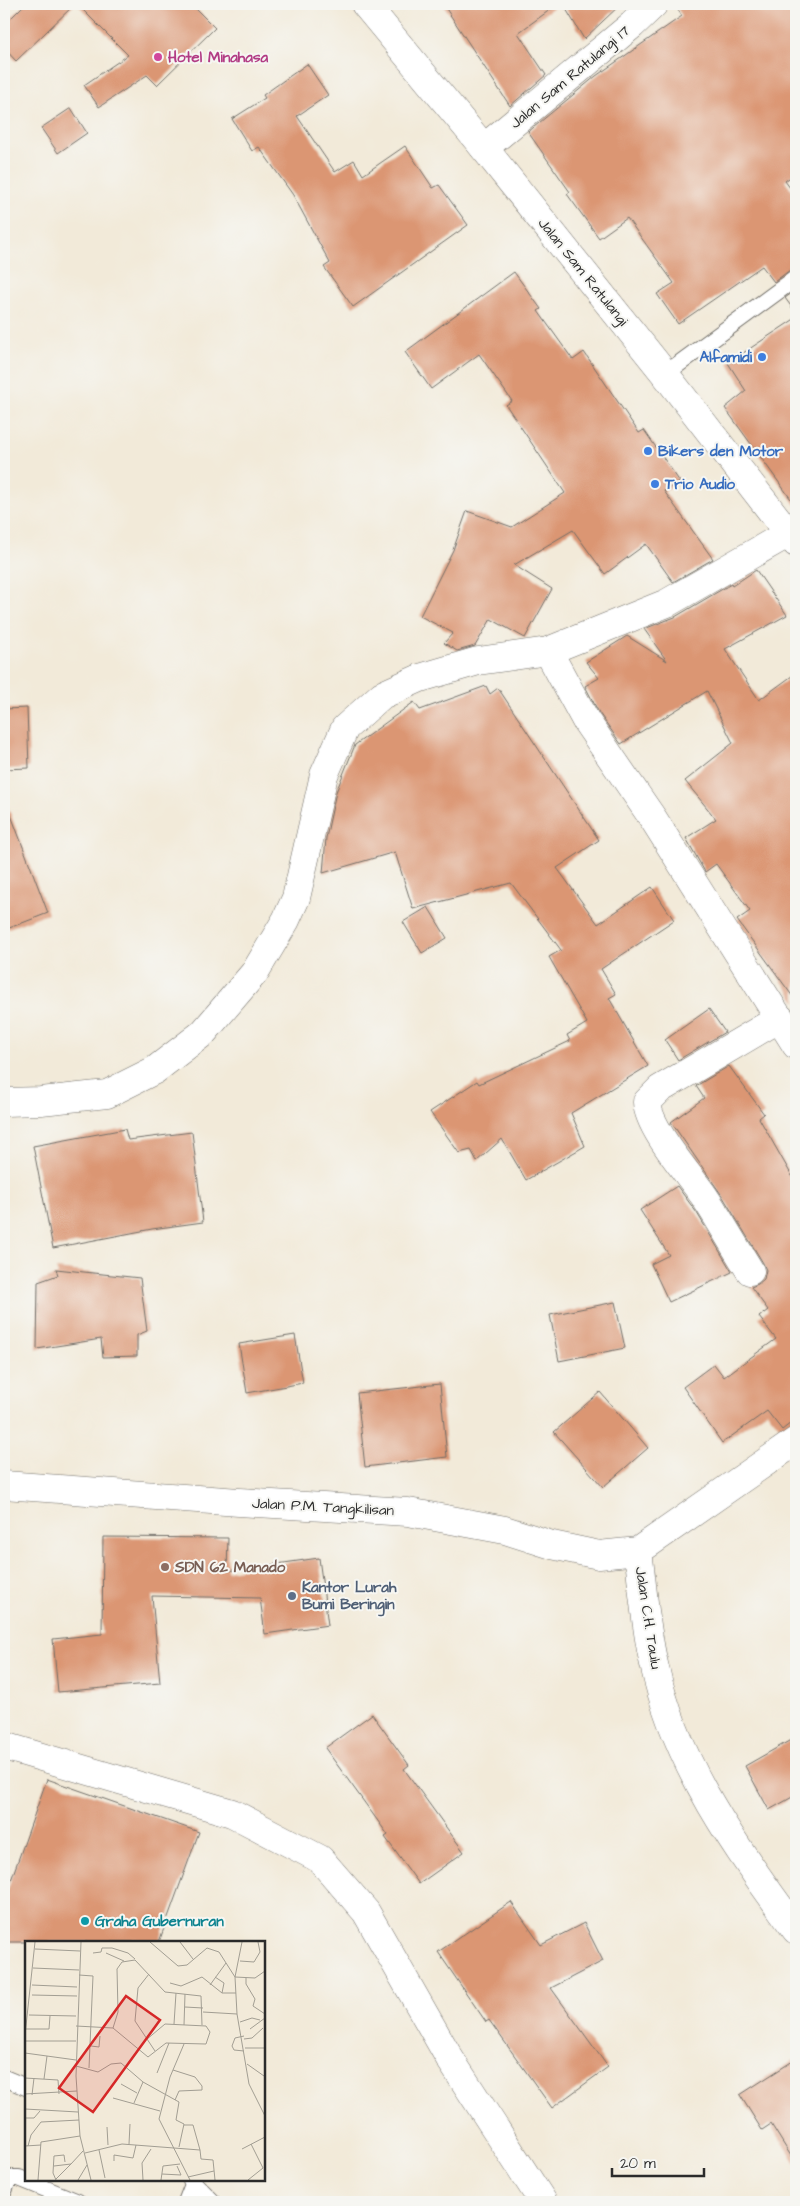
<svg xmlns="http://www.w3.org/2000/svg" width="800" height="2206" font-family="'Architects Daughter',sans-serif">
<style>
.building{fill:#db9673}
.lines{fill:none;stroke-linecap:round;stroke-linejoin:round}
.lane-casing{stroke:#716e68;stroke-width:18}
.street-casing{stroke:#716e68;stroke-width:29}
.secondary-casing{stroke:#716e68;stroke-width:29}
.primary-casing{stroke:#716e68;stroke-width:29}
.lane{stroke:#fff;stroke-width:16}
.street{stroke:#fff;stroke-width:28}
.secondary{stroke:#fff;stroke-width:28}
.primary{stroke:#fff;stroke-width:28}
.hotel-dot{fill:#d1479c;stroke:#f6f6f2;stroke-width:2}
.shop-dot{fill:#3f7fe0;stroke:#f6f6f2;stroke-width:2}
.education-dot{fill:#8d6e63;stroke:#f6f6f2;stroke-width:2}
.service-dot{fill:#5c6f8a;stroke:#f6f6f2;stroke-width:2}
.culture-dot{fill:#0f9aa8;stroke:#f6f6f2;stroke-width:2}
.labels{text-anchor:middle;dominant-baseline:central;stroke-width:4;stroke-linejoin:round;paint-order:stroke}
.hotel-label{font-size:15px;font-weight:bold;fill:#b23c85;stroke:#f6f6f2;text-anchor:start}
.street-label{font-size:15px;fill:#2b2b2b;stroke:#f6f6f2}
.shop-label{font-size:15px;font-weight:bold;fill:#366cbe;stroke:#f6f6f2;text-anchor:start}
.education-label{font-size:15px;font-weight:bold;fill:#785e54;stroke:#f6f6f2;text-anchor:start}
.service-label{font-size:15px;font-weight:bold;fill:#4e5e75;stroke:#f6f6f2;text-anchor:start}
.culture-label{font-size:15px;font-weight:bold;fill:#0d838f;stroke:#f6f6f2;text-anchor:start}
.inset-road{fill:none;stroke:#a29e93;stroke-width:1}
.view{fill:#d62828;fill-opacity:0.15;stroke:#d62828;stroke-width:2.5}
.inset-edge{fill:none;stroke:#2b2b2b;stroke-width:2.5}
</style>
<rect width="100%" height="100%" fill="#f6f6f2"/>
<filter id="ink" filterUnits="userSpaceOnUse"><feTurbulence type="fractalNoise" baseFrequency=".02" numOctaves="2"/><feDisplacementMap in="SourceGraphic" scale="10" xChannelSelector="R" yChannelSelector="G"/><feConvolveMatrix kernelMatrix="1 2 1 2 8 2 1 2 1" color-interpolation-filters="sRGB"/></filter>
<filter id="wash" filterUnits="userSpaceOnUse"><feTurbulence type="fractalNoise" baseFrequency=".0096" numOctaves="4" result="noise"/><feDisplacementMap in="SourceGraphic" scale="20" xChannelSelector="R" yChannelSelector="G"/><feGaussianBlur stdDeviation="1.12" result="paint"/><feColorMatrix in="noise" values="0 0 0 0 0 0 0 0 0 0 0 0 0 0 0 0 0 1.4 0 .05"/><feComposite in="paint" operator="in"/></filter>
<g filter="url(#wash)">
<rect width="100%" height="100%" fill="#f2ead9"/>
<g id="blocks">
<g class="building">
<polygon points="25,4 75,4 16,61 4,48 4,25"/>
<polygon points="77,4 191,4 215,28 157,85 147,75 99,107 84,85 128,55"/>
<polygon points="443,4 558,4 518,33 546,75 510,106"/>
<polygon points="563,4 621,4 584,39"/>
<polygon points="674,4 796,4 796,173 785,181 796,196 796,268 790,270 774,282 762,266 678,324 657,294 674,283 627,218 599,238 567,194 570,192 528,132 596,76 682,16"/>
<polygon points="307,64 328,95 297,116 335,172 354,160 363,175 405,146 433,188 439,185 468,225 353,307 324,267 330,263 293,195 259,147 252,151 232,119 265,98 263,95"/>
<polygon points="71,108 87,133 58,153 41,128"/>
<polygon points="514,272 541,309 538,311 573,360 584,352 639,433 644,430 680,482 664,491 713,559 673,582 646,544 605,574 573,530 514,565 552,589 525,638 491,619 475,646 457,651 444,643 453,633 420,616 453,550 467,511 512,527 565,493 506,405 512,401 479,354 431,389 405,352"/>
<polygon points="796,290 796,313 785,298"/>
<polygon points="796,318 796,506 725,408 746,391 728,363"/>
<polygon points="756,570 787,615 725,649 759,700 796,673 796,1001 737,920 750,911 716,864 705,872 686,838 716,819 685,781 733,743 707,691 621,744 599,713 585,686 599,678 586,662 627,636 667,661 644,629 675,617 731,584 732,586"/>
<polygon points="486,686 490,694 498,688 599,840 557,868 598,924 652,887 674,920 601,969 616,994 609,998 648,1066 571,1113 585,1146 526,1180 502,1139 477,1161 471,1150 459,1153 430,1112 477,1081 479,1084 570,1041 567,1035 587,1023 549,957 561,950 511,883 413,909 395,852 323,873 326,838 336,792 355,745 414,702 420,710"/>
<polygon points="27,708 29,768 4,769 4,709"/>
<polygon points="4,802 6,802 48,913 4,930"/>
<polygon points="428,907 447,938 422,953 403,922"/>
<polygon points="709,1009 725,1032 678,1060 665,1040"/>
<polygon points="729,1066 764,1114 759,1118 796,1183 796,1419 782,1430 767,1411 722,1443 683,1387 714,1364 724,1377 776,1339 759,1317 768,1310 751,1287 758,1284 764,1279 766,1270 763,1263 723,1197 671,1122 704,1098 696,1086"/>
<polygon points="125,1129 128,1140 192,1132 203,1222 152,1229 53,1248 33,1146"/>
<polygon points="677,1186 697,1213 732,1272 669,1302 651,1264 669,1255 640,1210"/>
<polygon points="56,1269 140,1278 147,1331 137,1335 137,1356 103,1357 101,1339 37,1349 38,1282 58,1275"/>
<polygon points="615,1302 625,1348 559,1361 550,1315"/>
<polygon points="295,1335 303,1383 247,1393 239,1344"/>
<polygon points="440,1384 447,1457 365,1467 357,1393"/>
<polygon points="600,1392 648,1448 603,1487 554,1432"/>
<polygon points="103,1537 228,1538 227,1571 319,1558 328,1625 265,1634 260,1598 152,1596 160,1683 58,1692 53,1639 102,1634"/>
<polygon points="372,1714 409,1765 404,1769 464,1852 419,1884 385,1837 388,1835 325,1748"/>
<polygon points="796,1737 796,1795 769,1810 745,1766"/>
<polygon points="47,1779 199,1832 159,1942 4,1942 4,1900"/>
<polygon points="511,1902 541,1945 584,1923 603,1961 551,1988 608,2067 552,2108 489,2020 486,2022 438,1952"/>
<polygon points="796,2059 796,2164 771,2124 762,2130 740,2095"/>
</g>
</g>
</g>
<g filter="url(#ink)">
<use href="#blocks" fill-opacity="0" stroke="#716e68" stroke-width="1"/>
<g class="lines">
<g class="lane-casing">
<g id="lane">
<polyline points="665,374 796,278"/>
<polyline points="4,2078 26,2087"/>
<polyline points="191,2180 213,2202"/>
<polyline points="4,2191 9,2178 19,2178 78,2202"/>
<polyline points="186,2202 194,2182"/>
</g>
</g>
<g class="street-casing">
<g id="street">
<polyline points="484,148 632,25 654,4"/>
<polyline points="548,651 586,721 654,820 796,1045"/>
<polyline points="4,1102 41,1101 107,1094 155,1070 203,1033 255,972 286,920 296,898 324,775 345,728 382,695 420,678 478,661 548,651 667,603 789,533"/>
<path d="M750 1271C734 1246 720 1220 704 1196 688 1173 648 1128 647 1102L660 1089 780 1018"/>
<polyline points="4,1746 232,1813 320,1859 366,1912 450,2059 543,2202"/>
</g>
</g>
<g class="secondary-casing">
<g id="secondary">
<polyline points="4,1485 239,1502 408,1512 505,1530 552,1545 599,1555 638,1551 796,1441"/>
<path d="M638 1551C643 1588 645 1627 654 1664 676 1765 736 1848 796 1930"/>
</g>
</g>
<g class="primary-casing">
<polyline id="primary" points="365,4 484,148 665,374 796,543"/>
</g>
<use href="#lane" class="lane"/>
<use href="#street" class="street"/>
<use href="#secondary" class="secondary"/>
<use href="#primary" class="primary"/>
</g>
</g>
<circle class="hotel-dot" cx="158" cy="57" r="5"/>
<g class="shop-dot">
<circle cx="762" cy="357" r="5"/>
<circle cx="648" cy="451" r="5"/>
<circle cx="655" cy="484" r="5"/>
</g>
<circle class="education-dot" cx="165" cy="1567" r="5"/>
<circle class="service-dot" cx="292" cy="1596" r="5"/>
<circle class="culture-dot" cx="85" cy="1921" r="5"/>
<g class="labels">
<g class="hotel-label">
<text x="168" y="57">Hotel Minahasa</text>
</g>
<g class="street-label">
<text transform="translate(570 77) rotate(-40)">Jalan Sam Ratulangi 17</text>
<text transform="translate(583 272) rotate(51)">Jalan Sam Ratulangi</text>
<text transform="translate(323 1507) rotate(3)">Jalan P.M. Tangkilisan</text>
<text transform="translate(648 1618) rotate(81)">Jalan C.H. Taulu</text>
</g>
<g class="shop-label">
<text x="752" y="357" text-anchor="end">Alfamidi</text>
<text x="658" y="451">Bikers den Motor</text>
<text x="665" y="484">Trio Audio</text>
</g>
<g class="education-label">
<text x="175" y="1567">SDN 62 Manado</text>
</g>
<g class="service-label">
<text x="302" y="1587">Kantor Lurah<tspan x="302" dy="17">Bumi Beringin</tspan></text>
</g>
<g class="culture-label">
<text x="95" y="1921">Graha Gubernuran</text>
</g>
</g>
<g transform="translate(25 1941)">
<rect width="240" height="240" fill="#f2ead9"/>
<path class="inset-road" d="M56 1 51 135 55 195 66 239M125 1 153 25 162 24 182 7 194 11 210 36 230 37 240 30M155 1 168 18M217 1 210 36 212 73 224 143 240 175M10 8 55 10M68 12 76 11 77 7H87L103 12 110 18M81 12 99 20M215 20 229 21 235 11 233 1M8 27 54 29M124 33 113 47 110 80 130 110M54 34 68 35 64 127M190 36 199 42 197 52M221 37V43L230 58 228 65 240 73M145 42 156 45 177 36 197 52H211M7 44 52 46M185 44 201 22M7 54 52 55M160 66 178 67M178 71 212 73M4 74 51 75M215 81 227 77 235 79M149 83 151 52M159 84 160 53M51 85 88 87M88 87 123 116 141 102 181 103 185 91 181 85 140 83 121 99M88 87 93 71 92 28 97 21 110 19 140 51 176 55 177 84M1 88H24L25 75M225 88 240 77M0 94 10 1M219 95 210 97 207 105 209 109 219 110M219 98 227 97 238 87M0 100H51M159 103 145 136 134 178 165 239M66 105 74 106 75 95M220 107H240M0 112 51 119M222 123 239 135M51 125 73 131 86 123 96 122 118 141 154 161 151 179 159 183 154 206M148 129 170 136 177 145V149L154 150 150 159M132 132 144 102M0 137 33 139 34 153M19 138 22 115M96 143 112 152M0 153 52 150M7 154 9 137M88 157 135 170M109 162 118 141M0 168 53 171M0 177H9L15 170M159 184H168L175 209M82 186 83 204M104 203 105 183M226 203 238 227M0 205 16 204M3 205 6 194 16 181 54 179M217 208 240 196M74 209 80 237M60 212 97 203 175 209 176 218 188 219 190 239M89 220V214L108 217 111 204M46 223 58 210M29 225 46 223 31 238M137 233 156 234 152 225M163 236 189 230M13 239 16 201 55 195M31 239 28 232 29 215 39 214 40 221M53 239 62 224M118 239 117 222 126 208M136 239 138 225 155 223M223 239 238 227"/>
<path class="view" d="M101 55 135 79 68 171 34 147Z"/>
<rect width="240" height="240" class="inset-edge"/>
</g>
<rect width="800" height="2206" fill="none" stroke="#f6f6f2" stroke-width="20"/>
<path d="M612 2168v8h92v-8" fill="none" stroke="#2b2b2b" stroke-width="2.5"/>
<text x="620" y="2168" font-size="15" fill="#2b2b2b" stroke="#f6f6f2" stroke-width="4" paint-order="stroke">20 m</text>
</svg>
